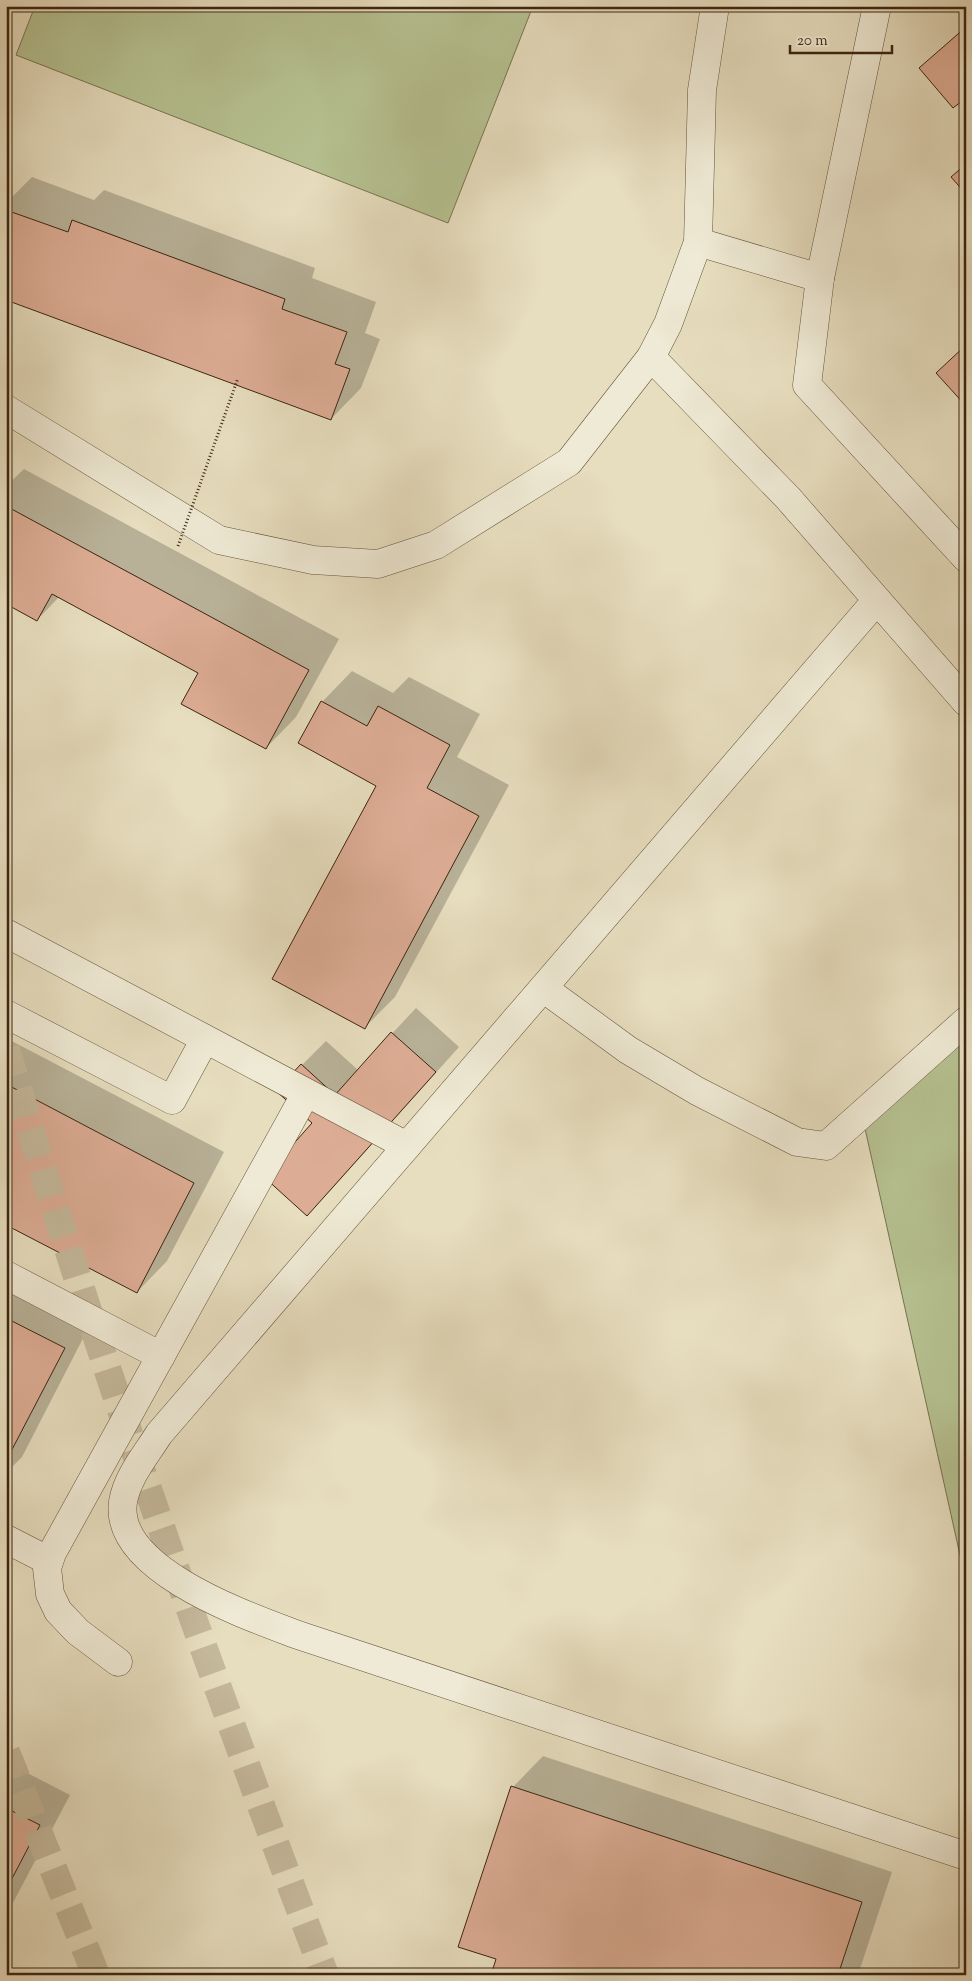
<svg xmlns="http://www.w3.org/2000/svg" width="972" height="1981" font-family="'Sorts Mill Goudy',serif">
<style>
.green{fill:#b6c191;stroke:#797350}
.shadow{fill:#0003}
.building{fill:#dcac94;stroke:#3c2510}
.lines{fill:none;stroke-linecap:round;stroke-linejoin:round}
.major-tunnel{stroke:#c5b99c;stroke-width:28;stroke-dasharray:28 14;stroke-linecap:butt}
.minor-casing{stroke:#67533c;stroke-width:29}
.minor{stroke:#efead5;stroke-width:28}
.path-bridge{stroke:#3c2510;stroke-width:3;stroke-dasharray:1 2.5;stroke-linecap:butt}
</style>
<rect width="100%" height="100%" fill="#e7debf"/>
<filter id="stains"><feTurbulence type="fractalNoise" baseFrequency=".004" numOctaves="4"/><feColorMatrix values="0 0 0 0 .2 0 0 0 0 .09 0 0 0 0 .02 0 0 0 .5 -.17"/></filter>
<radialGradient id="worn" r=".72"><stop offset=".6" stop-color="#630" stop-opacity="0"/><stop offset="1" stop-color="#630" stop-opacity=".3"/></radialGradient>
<g class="green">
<polygon points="35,6 533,6 448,223 16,55"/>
<polygon points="966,1037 966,1582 864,1124"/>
</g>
<g class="shadow">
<polygon points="966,26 966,96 920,68"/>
<polygon points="32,177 94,200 104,190 315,268 312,278 376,302 365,333 380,339 361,388 331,419 6,298 6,203"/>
<polygon points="24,469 339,639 296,717 266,748 200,673 59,597 37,620 6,603 6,486"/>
<polygon points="352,671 393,693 409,677 480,714 457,757 509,785 395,997 365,1027 378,785 322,702"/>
<polygon points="416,1008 459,1047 331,1190 307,1214 314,1123 302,1065 326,1041 358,1070"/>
<polygon points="6,1038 224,1152 167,1261 137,1292 6,1223"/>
<polygon points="6,1272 94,1317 22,1457 6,1473"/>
<polygon points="543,1756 892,1872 858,1975 492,1975 498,1959 513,1787"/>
<polygon points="6,1762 70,1795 6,1916"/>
</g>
<g class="building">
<polygon points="966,27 966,98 953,108 919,68"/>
<polygon points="966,164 966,194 951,177"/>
<polygon points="6,210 68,232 72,220 285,299 282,309 347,332 335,364 350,369 331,420 6,300"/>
<polygon points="966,345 966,406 936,373"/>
<polygon points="6,506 309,670 266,749 181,704 198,673 52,594 37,621 6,604"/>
<polygon points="321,701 367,726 378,706 450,745 427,788 479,816 365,1029 272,979 376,786 298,743"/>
<polygon points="391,1032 436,1072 307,1216 264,1177 312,1123 276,1091 301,1064 335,1095"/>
<polygon points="6,1084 194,1183 137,1293 6,1225"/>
<polygon points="6,1318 65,1348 6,1461"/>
<polygon points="511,1786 862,1902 838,1975 491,1975 496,1959 458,1947"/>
<polygon points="6,1808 40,1825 6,1890"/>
</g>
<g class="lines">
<g class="major-tunnel">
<path d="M6 1049C100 1362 208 1670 325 1975"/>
<polyline points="6,1752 96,1975"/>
</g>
<g class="minor-casing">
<g id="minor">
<polyline points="877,6 820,278 807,385 966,558"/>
<polyline points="698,242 820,278"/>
<polyline points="651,357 788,498 966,702"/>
<polyline points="6,409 219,540 313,560 378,564 436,545 569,462 651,357 668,324 698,242 702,90 715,6"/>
<path d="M877 600 159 1434C146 1455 127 1477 123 1502 113 1570 248 1616 298 1635L966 1856"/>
<polyline points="6,933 407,1146"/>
<polyline points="543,988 628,1050 697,1091 797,1142 826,1146 966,1021"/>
<polyline points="6,1014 172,1100 205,1039"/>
<polyline points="6,1275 161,1356"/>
<polyline points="6,1539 49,1561"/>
<polyline points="118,1662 78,1632 58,1611 50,1594 47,1568 52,1553 306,1093"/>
</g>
</g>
<use href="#minor" class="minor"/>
<polyline class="path-bridge" points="178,546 238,378"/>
</g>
<rect width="972" height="1981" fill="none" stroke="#e7debf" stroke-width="25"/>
<rect x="8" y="8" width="957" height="1966" fill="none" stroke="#3c2510" stroke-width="2.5"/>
<rect x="12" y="12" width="947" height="1956" fill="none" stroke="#3c2510"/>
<path d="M790 45v8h102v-8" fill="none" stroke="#3c2510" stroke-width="2.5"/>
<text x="797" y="45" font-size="15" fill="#3c2510" stroke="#efead5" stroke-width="4" paint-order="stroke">20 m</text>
<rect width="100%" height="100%" filter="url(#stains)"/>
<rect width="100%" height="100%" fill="url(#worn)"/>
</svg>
